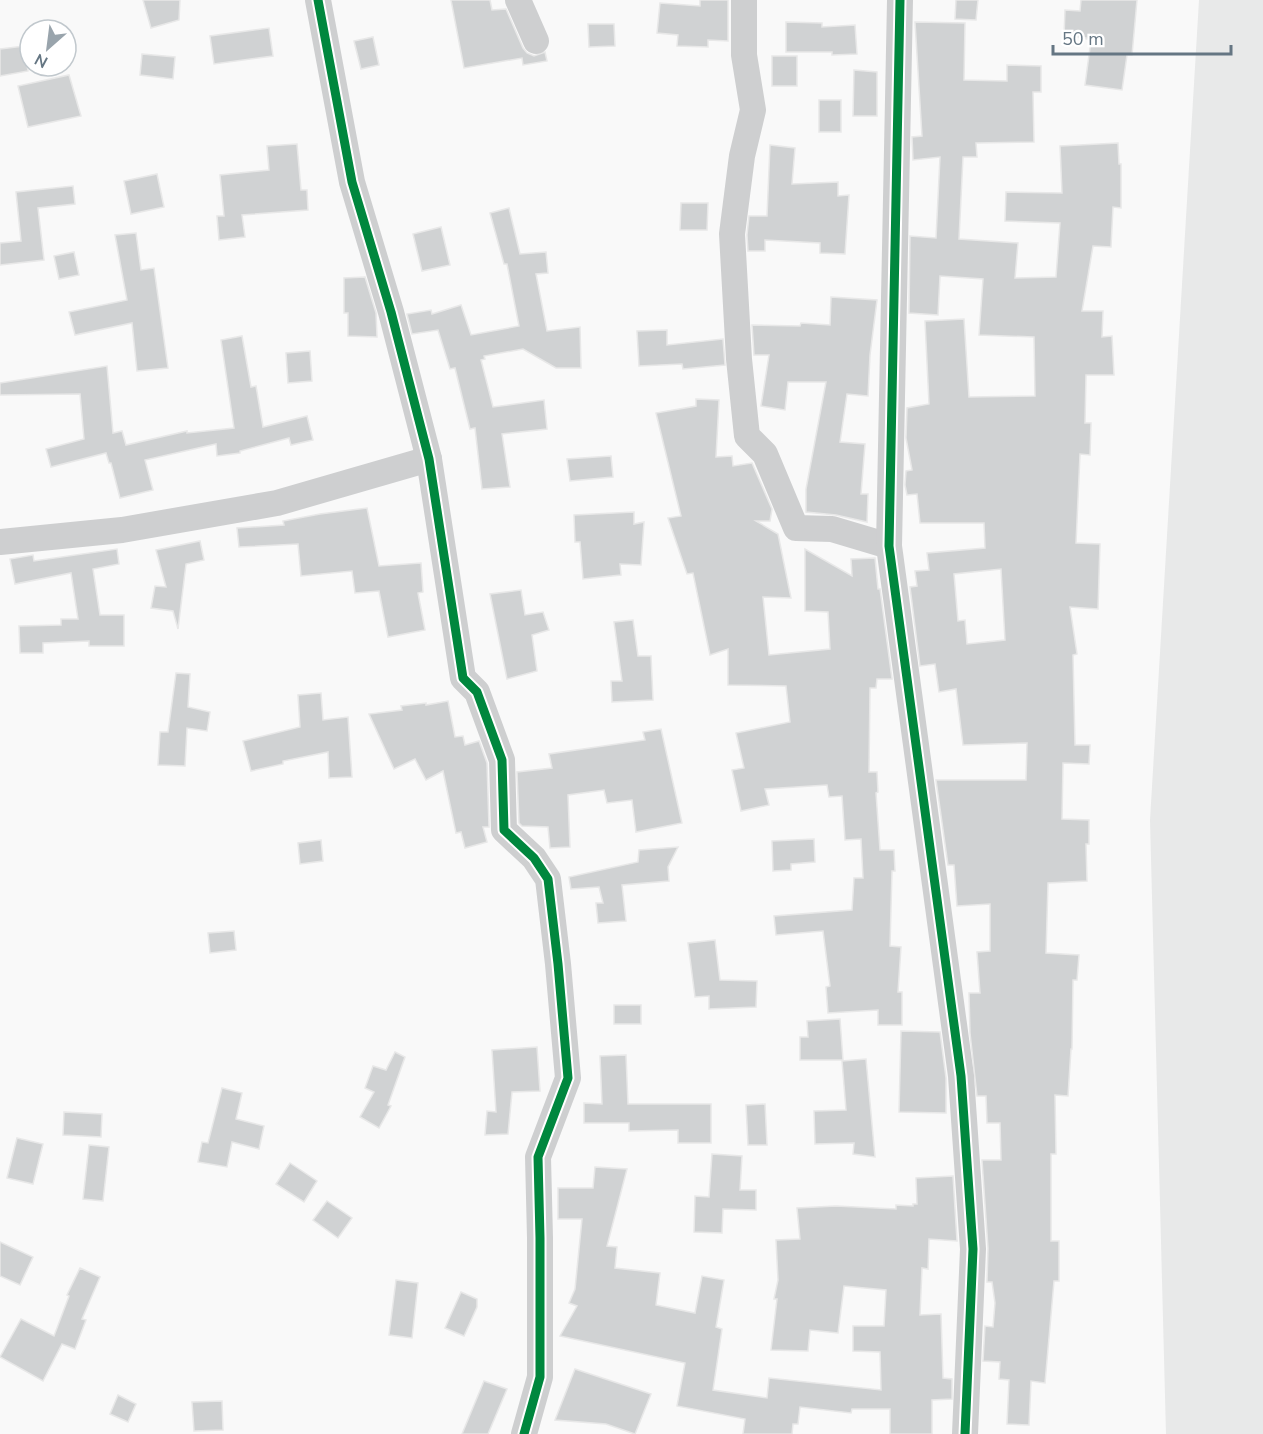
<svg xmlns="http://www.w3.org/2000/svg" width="1263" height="1434" font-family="'Nunito Sans',sans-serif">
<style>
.built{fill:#e8e9e9}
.building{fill:#d0d2d3;stroke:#e8e8e8;stroke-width:1.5;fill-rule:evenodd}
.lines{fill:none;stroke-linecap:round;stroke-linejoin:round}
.minor{stroke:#cecfd0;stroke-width:26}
.cycleway-casing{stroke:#fff;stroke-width:13}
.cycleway{stroke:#00873e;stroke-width:9}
</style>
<rect width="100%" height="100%" fill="#f9f9f9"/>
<polygon class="built" points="1199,0 1263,0 1263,1434 1166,1434 1150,820"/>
<g class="building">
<polygon points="143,0 180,0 179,20 151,28"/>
<polygon points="451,0 490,0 492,10 506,9 523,48 527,53 534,56 545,52 547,61 523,65 522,58 464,68"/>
<polygon points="700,0 728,0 728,41 708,40 708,47 677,46 678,35 657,33 660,3 700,6"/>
<polygon points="956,0 978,0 976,20 955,19"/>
<polygon points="1081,0 1137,0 1132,55 1127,55 1122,90 1085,85 1091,40 1086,39 1086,38 1064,36 1065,10 1080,11"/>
<polygon points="786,22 822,23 822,27 855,25 857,54 832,55 832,52 786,52"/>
<path d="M915 22 965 23 964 80 1007 81V65L1041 66V92H1033L1034 142 976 143 977 157H963L959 239 1018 243 1015 278 1056 277 1060 223 1005 221 1006 192 1062 193 1060 146 1118 143 1119 164H1121V208L1113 207 1111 247 1093 246 1082 311H1103L1102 337 1112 336 1114 375H1086L1085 423H1091L1090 455 1080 454 1076 543 1100 544 1098 609 1070 607 1077 654 1073 655 1075 745H1090L1089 764 1063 763 1062 819 1089 820V844H1086L1087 881 1048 883 1046 953 1079 955 1077 980H1073L1072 1049H1071L1068 1096 1055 1095 1056 1154H1051V1241H1059V1281H1054L1045 1383 1031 1381 1029 1425 1007 1424 1009 1380 999 1379 1000 1362 983 1361 985 1326 993 1327 995 1303 992 1282H987L988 1248 982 1160H1001L1000 1123H987L986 1096H977L970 1033 969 993H980L977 952 990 951V904L957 906 954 865H948L936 780H1026L1027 743 963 745 956 689 939 692 935 664 920 666 910 587 917 586 915 571 929 570 927 553 985 548 984 523H920L917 494 907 495 905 485 906 471 912 470 906 438 907 408 929 404 925 321 964 319 969 397 1035 396 1034 337 979 335 983 279 940 276 938 315 909 313 910 236 936 238 940 157 913 160 912 137 922 136ZM1001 569 1005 640 967 644 965 620 958 621 954 574Z"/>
<polygon points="588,24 614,24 615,46 589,47"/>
<polygon points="269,28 273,56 214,64 210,36"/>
<polygon points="373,37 379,65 361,69 354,41"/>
<polygon points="24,46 28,71 0,76 0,49"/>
<polygon points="142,54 175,57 173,79 140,75"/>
<rect x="772" y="56" width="25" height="30"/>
<polygon points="854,70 877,72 877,116 853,116"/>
<polygon points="69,75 81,116 28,127 18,86"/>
<rect x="819" y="100" width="22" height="32"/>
<polygon points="297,144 301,190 307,190 308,210 242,215 245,237 219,240 217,216 224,216 220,175 269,170 267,146"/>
<polygon points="770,145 795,148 792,184 838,182 838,196 849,195 845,254 820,253 820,243 765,240 765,251 748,251 747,235 749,216 767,216"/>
<polygon points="157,174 164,207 131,214 124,181"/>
<polygon points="73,186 75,204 38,208 44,260 0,265 0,243 21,241 16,192"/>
<polygon points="681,203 708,203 707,230 680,230"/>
<polygon points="509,208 520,254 546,252 548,273 536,274 547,331 580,327 581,368 556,368 523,349 484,356 485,359 481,360 493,407 544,400 547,429 502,434 510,487 482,489 475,428 470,429 455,368 450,369 438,330 412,334 407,314 431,310 432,314 461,305 471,335 519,326 507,264 504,264 490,213"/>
<polygon points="441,227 450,265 422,271 413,234"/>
<polygon points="136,233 141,270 154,268 168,368 137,371 132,323 75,335 69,312 127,300 115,235"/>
<polygon points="74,252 79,275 59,279 54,256"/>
<polygon points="365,277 376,313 377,337 348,336 348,313 344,313 344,278"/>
<polygon points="831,297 877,300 870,355 868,396 847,394 840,442 865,444 861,494 868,494 867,522 836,515 806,512 806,489 826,382 788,382 785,410 761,406 769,355 754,355 752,325 800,326 801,323 830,325"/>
<polygon points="667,330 667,345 723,339 725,365 683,369 682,364 639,366 637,331"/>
<polygon points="242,336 251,387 256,386 263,427 307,416 313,440 291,445 289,438 240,451 240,453 217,456 216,444 145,460 153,490 120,498 111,463 109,463 106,453 51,467 46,449 84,439 80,394 0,395 0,383 107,366 113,433 122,431 126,445 187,431 187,433 234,428 221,340"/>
<polygon points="310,351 312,381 288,383 286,353"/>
<polygon points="696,399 719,400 716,457 732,456 733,466 752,463 772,509 770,521 756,521 778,534 791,598 763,597 769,655 830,649 828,612 805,611 805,549 852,576 851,559 875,558 878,589 880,589 892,679 877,679 876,688 870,688 869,772 877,772 878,792 876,793 880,850 894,850 895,871 892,871 890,946 901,947 898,992 902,992 902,1025 878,1025 878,1010 828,1013 826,987 830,986 823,931 776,935 774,916 852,910 854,878 863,878 861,839 845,840 842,796 829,797 827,785 765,789 769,805 741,811 732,770 744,768 736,733 790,722 786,686 728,685 728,649 710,655 693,573 687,574 668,518 681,516 656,413 696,406"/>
<polygon points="611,456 613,477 570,481 567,459"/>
<polygon points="367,508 379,566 421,563 423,592 418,593 425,630 388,637 379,591 355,593 352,571 301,576 298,544 239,547 237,528 284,525 283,521 320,514"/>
<polygon points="634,512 634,524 644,522 641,565 620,564 621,575 583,579 580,542 575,542 574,515"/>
<polygon points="200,541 204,560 186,564 178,629 173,611 151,608 155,586 166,587 156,550"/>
<polygon points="117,549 119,564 93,569 100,615 124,615 124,646 89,646 89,641 43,643 43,653 20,653 19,626 61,625 61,619 78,619 71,573 15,584 10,559 33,555 34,561"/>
<polygon points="521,590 525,615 543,612 549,630 532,635 537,671 507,679 490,594"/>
<polygon points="633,620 638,656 651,656 653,700 612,702 611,681 622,681 614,622"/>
<polygon points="176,673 190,674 188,707 210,712 207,731 187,728 185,766 158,765 160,732 168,732"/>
<polygon points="321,693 323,720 348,717 352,777 329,778 328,752 283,761 283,764 251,771 243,741 300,727 298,695"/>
<polygon points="448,701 455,737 463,736 465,745 479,741 487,763 489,827 483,827 487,842 465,848 461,832 456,833 443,771 426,780 415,759 394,769 369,714 402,710 401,706 426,703 426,705"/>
<polygon points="661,729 682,823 636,832 632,800 607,803 604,790 568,795 570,847 550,848 548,827 522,826 519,823 517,772 552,768 549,754 645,740 643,732"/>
<polygon points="814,839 815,862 791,864 791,870 773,871 772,841"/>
<polygon points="321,840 323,861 300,864 298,843"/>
<polygon points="678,847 668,867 669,881 622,885 626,921 598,923 596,903 603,903 599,887 571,889 569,877 638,862 639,850"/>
<polygon points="234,931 236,950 210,953 208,933"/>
<polygon points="715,940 720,980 757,981 756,1007 709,1009 709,996 695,997 688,943"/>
<rect x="614" y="1005" width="27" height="19"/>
<polygon points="840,1019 843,1060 800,1060 800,1037 808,1037 807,1021"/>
<polygon points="901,1031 940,1032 946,1078 946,1113 899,1112"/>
<polygon points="537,1047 540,1091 512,1092 508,1134 485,1135 487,1111 496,1112 492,1050"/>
<polygon points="395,1052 405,1057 388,1105 391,1106 379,1128 360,1117 374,1092 365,1088 373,1066 386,1070"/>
<polygon points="626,1055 628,1104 711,1104 711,1143 678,1143 678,1130 629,1131 629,1123 584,1123 584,1103 602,1104 600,1056"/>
<polygon points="866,1059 875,1157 853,1154 854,1143 815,1144 814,1111 846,1110 842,1061"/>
<polygon points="222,1088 242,1093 236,1119 264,1126 259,1149 232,1142 227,1167 198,1162 202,1142 208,1143"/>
<polygon points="765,1104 767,1145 748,1145 746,1105"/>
<polygon points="64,1112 102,1114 101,1137 63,1135"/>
<polygon points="17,1138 43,1144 33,1184 7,1178"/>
<polygon points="89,1145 109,1147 103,1201 83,1199"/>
<polygon points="712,1154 742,1156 740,1190 756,1190 756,1210 723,1209 722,1233 694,1232 695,1196 709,1197"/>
<polygon points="290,1163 317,1181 304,1202 276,1184"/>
<polygon points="595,1167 627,1169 607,1246 617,1247 615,1268 660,1273 656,1305 695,1313 702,1276 724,1280 716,1327 722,1329 713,1390 767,1398 769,1378 881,1390 880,1352 853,1351 853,1326 884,1326 886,1290 844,1286 838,1333 810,1330 808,1351 771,1350 777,1299 774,1299 778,1280 776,1240 800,1239 797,1208 836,1206 896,1209 896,1205 913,1206 913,1204 917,1204 916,1178 953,1176 957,1241 929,1239 928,1269 922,1268 920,1315 941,1314 943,1378 952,1379 952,1399 932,1400 932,1434 890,1434 890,1409 852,1409 851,1413 800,1407 798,1424 793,1424 792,1434 743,1434 745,1419 677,1406 685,1363 560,1336 577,1306 569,1303 575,1289 582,1219 558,1219 558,1188 593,1188"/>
<polygon points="327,1201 352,1218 338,1238 313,1220"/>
<polygon points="0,1242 33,1257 20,1285 0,1276"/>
<polygon points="80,1268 100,1277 82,1319 86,1320 75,1349 62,1344 43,1381 0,1357 21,1319 54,1336 69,1296 67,1295"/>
<polygon points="396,1280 418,1283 412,1338 389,1335"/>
<polygon points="461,1292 477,1299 477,1307 464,1336 445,1328"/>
<polygon points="575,1369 651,1394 635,1434 606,1424 555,1420"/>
<polygon points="484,1381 507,1389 488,1434 462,1434"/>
<polygon points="118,1395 136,1404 128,1422 110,1414"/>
<polygon points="222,1401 223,1430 194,1431 192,1402"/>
</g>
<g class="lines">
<g class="minor">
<polyline points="318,0 352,182 391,312 429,459 463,678 477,692 502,760 504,830 534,858 548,879 558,964 568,1078 538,1157 540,1238 540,1377 524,1434"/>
<polyline points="518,0 536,41"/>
<polyline points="744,0 744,55 753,110 742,156 732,234 739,359 747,436 765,454 796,528 832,529 889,546"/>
<polyline points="900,0 889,546 961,1076 973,1249 965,1434"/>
<polyline points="0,542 122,530 277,503 429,459"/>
</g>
<g class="cycleway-casing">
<g id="cycleway">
<polyline points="318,0 352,182 391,312 429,459 463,678 477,692 502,760 504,830 534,858 548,879 558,964 568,1078 538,1157 540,1238 540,1377 524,1434"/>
<polyline points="900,0 889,546 961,1076 973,1249 965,1434"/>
</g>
</g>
<use href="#cycleway" class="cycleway"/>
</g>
<g transform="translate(48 48) rotate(208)"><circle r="28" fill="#ffffff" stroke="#c1c8cd" stroke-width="1.5"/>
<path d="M0-4.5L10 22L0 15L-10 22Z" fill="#99a4ac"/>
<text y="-9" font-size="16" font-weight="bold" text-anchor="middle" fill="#657683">N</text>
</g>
<path d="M1053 45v9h178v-9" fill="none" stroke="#657683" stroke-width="3"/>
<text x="1062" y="45" font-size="18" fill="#657683" stroke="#ffffff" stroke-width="4.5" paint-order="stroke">50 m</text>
</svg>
